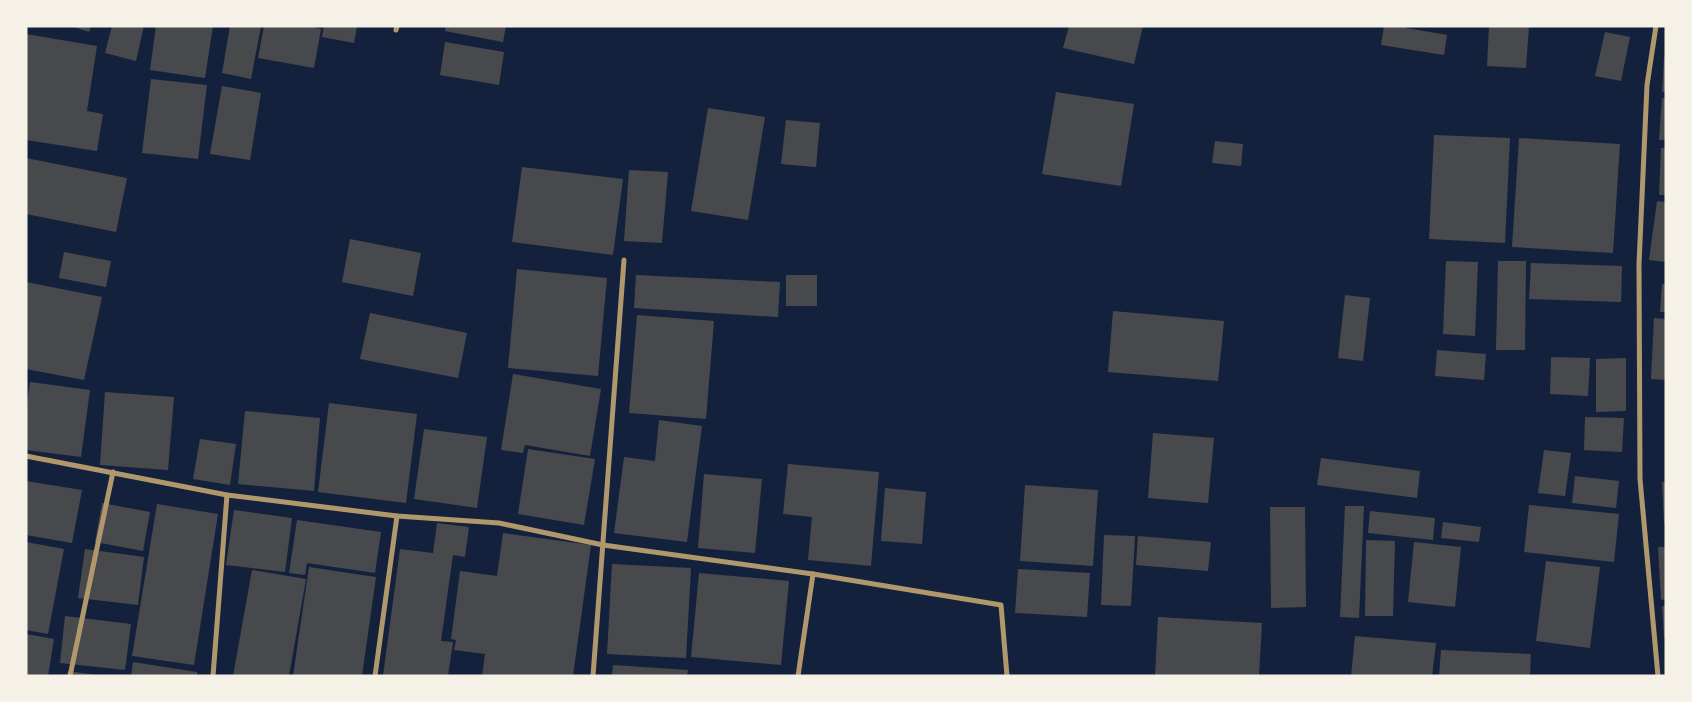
<svg xmlns="http://www.w3.org/2000/svg" width="1692" height="702" font-family="Quicksand,sans-serif">
<style>
.building{fill:#48494c}
.lines{fill:none;stroke-linecap:round;stroke-linejoin:round}
.minor{stroke:#b1986c;stroke-width:5}
</style>
<rect width="100%" height="100%" fill="#14213d"/>
<g class="building">
<polygon points="71,26 91,26 89,32"/>
<polygon points="112,26 144,26 136,61 105,53"/>
<polygon points="156,26 213,26 205,78 150,70"/>
<polygon points="230,26 261,26 251,79 222,73"/>
<polygon points="264,26 309,26 321,29 314,68 258,58"/>
<polygon points="324,26 357,26 354,43 322,37"/>
<polygon points="446,26 506,26 503,42 445,31"/>
<polygon points="1069,26 1143,26 1134,64 1063,48"/>
<polygon points="1384,26 1406,26 1406,28 1447,35 1444,55 1381,45"/>
<polygon points="1489,26 1529,26 1526,68 1487,66"/>
<polygon points="1605,32 1630,37 1621,81 1595,76"/>
<polygon points="26,34 97,46 87,111 103,114 97,151 26,140"/>
<polygon points="445,42 504,52 499,85 440,75"/>
<polygon points="1664,57 1666,57 1666,92 1662,92"/>
<polygon points="151,79 207,85 198,159 142,153"/>
<polygon points="222,86 261,93 250,160 210,154"/>
<polygon points="1056,92 1134,104 1121,186 1042,174"/>
<polygon points="1662,98 1666,98 1666,140 1659,140"/>
<polygon points="708,108 765,117 748,220 691,211"/>
<polygon points="786,120 820,123 816,167 781,164"/>
<polygon points="1434,135 1510,138 1505,243 1429,239"/>
<polygon points="1519,138 1620,144 1613,253 1512,247"/>
<polygon points="1215,141 1243,144 1241,166 1212,163"/>
<polygon points="1661,148 1666,148 1666,195 1659,195"/>
<polygon points="26,158 127,178 116,232 26,214"/>
<polygon points="522,167 623,179 613,255 512,242"/>
<polygon points="629,170 668,172 662,243 624,241"/>
<polygon points="1657,201 1666,202 1666,262 1649,260"/>
<polygon points="350,239 421,253 413,296 342,282"/>
<polygon points="64,252 111,261 106,287 59,278"/>
<polygon points="1446,261 1478,262 1475,336 1443,334"/>
<polygon points="1498,261 1526,261 1525,350 1496,350"/>
<polygon points="1531,263 1622,266 1621,302 1529,299"/>
<polygon points="517,269 607,278 598,376 508,368"/>
<polygon points="636,275 780,282 778,317 634,308"/>
<rect x="786" y="275" width="31" height="31"/>
<polygon points="26,282 102,297 84,380 26,369"/>
<polygon points="1662,284 1666,284 1666,312 1660,312"/>
<polygon points="1345,295 1370,298 1363,361 1338,358"/>
<polygon points="1113,311 1224,321 1218,381 1108,372"/>
<polygon points="370,313 467,333 458,378 360,359"/>
<polygon points="637,315 714,321 706,419 629,413"/>
<polygon points="1654,318 1666,319 1666,380 1651,379"/>
<polygon points="1437,350 1486,354 1484,380 1435,376"/>
<polygon points="1551,357 1590,358 1588,396 1550,394"/>
<polygon points="1626,358 1626,411 1596,412 1596,359"/>
<polygon points="513,374 601,389 590,456 525,445 523,453 501,450"/>
<polygon points="30,382 90,390 81,457 26,450 26,411"/>
<polygon points="105,392 174,397 168,470 100,465"/>
<polygon points="329,403 417,414 406,503 318,492"/>
<polygon points="245,411 320,418 314,491 238,484"/>
<polygon points="1585,417 1624,418 1622,452 1584,450"/>
<polygon points="659,420 702,426 687,542 614,533 624,457 655,461"/>
<polygon points="424,429 487,437 477,508 414,499"/>
<polygon points="1153,433 1214,438 1208,503 1148,498"/>
<polygon points="200,439 236,444 230,485 193,479"/>
<polygon points="528,449 595,459 584,525 518,514"/>
<polygon points="1544,450 1571,453 1565,496 1538,493"/>
<polygon points="1321,458 1420,471 1417,498 1317,485"/>
<polygon points="788,464 879,472 871,566 808,560 812,517 783,514"/>
<polygon points="704,474 762,479 755,553 698,548"/>
<polygon points="1575,476 1619,481 1616,508 1572,503"/>
<polygon points="26,481 82,490 72,543 26,535"/>
<polygon points="1662,482 1666,482 1666,524 1664,524"/>
<polygon points="1025,485 1098,490 1093,566 1020,561"/>
<polygon points="885,488 926,492 922,544 881,541"/>
<polygon points="102,503 150,512 143,551 95,542"/>
<polygon points="157,504 218,514 194,665 132,656"/>
<polygon points="1529,505 1619,514 1614,562 1524,552"/>
<polygon points="1345,506 1364,506 1359,618 1340,617"/>
<polygon points="1270,507 1305,507 1306,607 1271,608"/>
<polygon points="234,510 292,518 285,572 226,565"/>
<polygon points="1370,511 1435,518 1433,540 1368,533"/>
<polygon points="297,520 381,532 375,573 307,563 305,575 289,573"/>
<polygon points="1443,522 1481,527 1479,542 1441,538"/>
<polygon points="437,523 469,527 465,557 453,555 441,641 453,642 448,676 383,676 400,549 433,553"/>
<polygon points="503,533 591,545 573,676 482,676 485,654 454,650 456,640 451,639 460,571 497,576"/>
<polygon points="1104,535 1135,536 1131,606 1101,605"/>
<polygon points="1138,536 1211,542 1208,571 1136,565"/>
<polygon points="1366,540 1395,541 1393,616 1365,616"/>
<polygon points="26,542 64,549 48,634 26,630"/>
<polygon points="1414,542 1461,547 1455,607 1408,602"/>
<polygon points="1658,547 1666,547 1666,599 1661,600"/>
<polygon points="85,549 144,557 138,605 78,598"/>
<polygon points="1546,561 1600,567 1590,648 1536,641"/>
<polygon points="612,564 691,568 686,658 607,654"/>
<polygon points="309,567 376,577 362,676 293,676"/>
<polygon points="1018,569 1090,573 1087,617 1015,613"/>
<polygon points="252,570 306,579 289,676 233,676"/>
<polygon points="699,573 789,581 781,665 691,657"/>
<polygon points="1662,606 1666,606 1666,638 1664,638"/>
<polygon points="65,616 131,624 125,670 60,663"/>
<polygon points="1158,617 1262,623 1259,676 1155,676"/>
<polygon points="26,634 54,639 48,676 26,676"/>
<polygon points="1355,636 1436,643 1432,676 1351,676"/>
<polygon points="1441,650 1531,654 1530,676 1439,676"/>
<polygon points="133,662 197,672 197,676 131,676"/>
<polygon points="613,665 688,670 687,676 612,676"/>
<polygon points="68,671 96,675 96,676 67,676"/>
</g>
<g class="lines">
<g class="minor">
<polyline points="1656,26 1647,85 1639,264 1640,479 1658,676"/>
<polyline points="396,30 397,26"/>
<polyline points="26,456 227,495 397,516 499,523 603,545 813,574 1001,605 1007,676"/>
<polyline points="70,676 113,472"/>
<polyline points="213,676 227,495"/>
<polyline points="375,676 397,516"/>
<polyline points="593,676 624,260"/>
<polyline points="798,676 813,574"/>
</g>
</g>
<rect width="1692" height="702" fill="none" stroke="#f6f1e7" stroke-width="55"/>
</svg>
